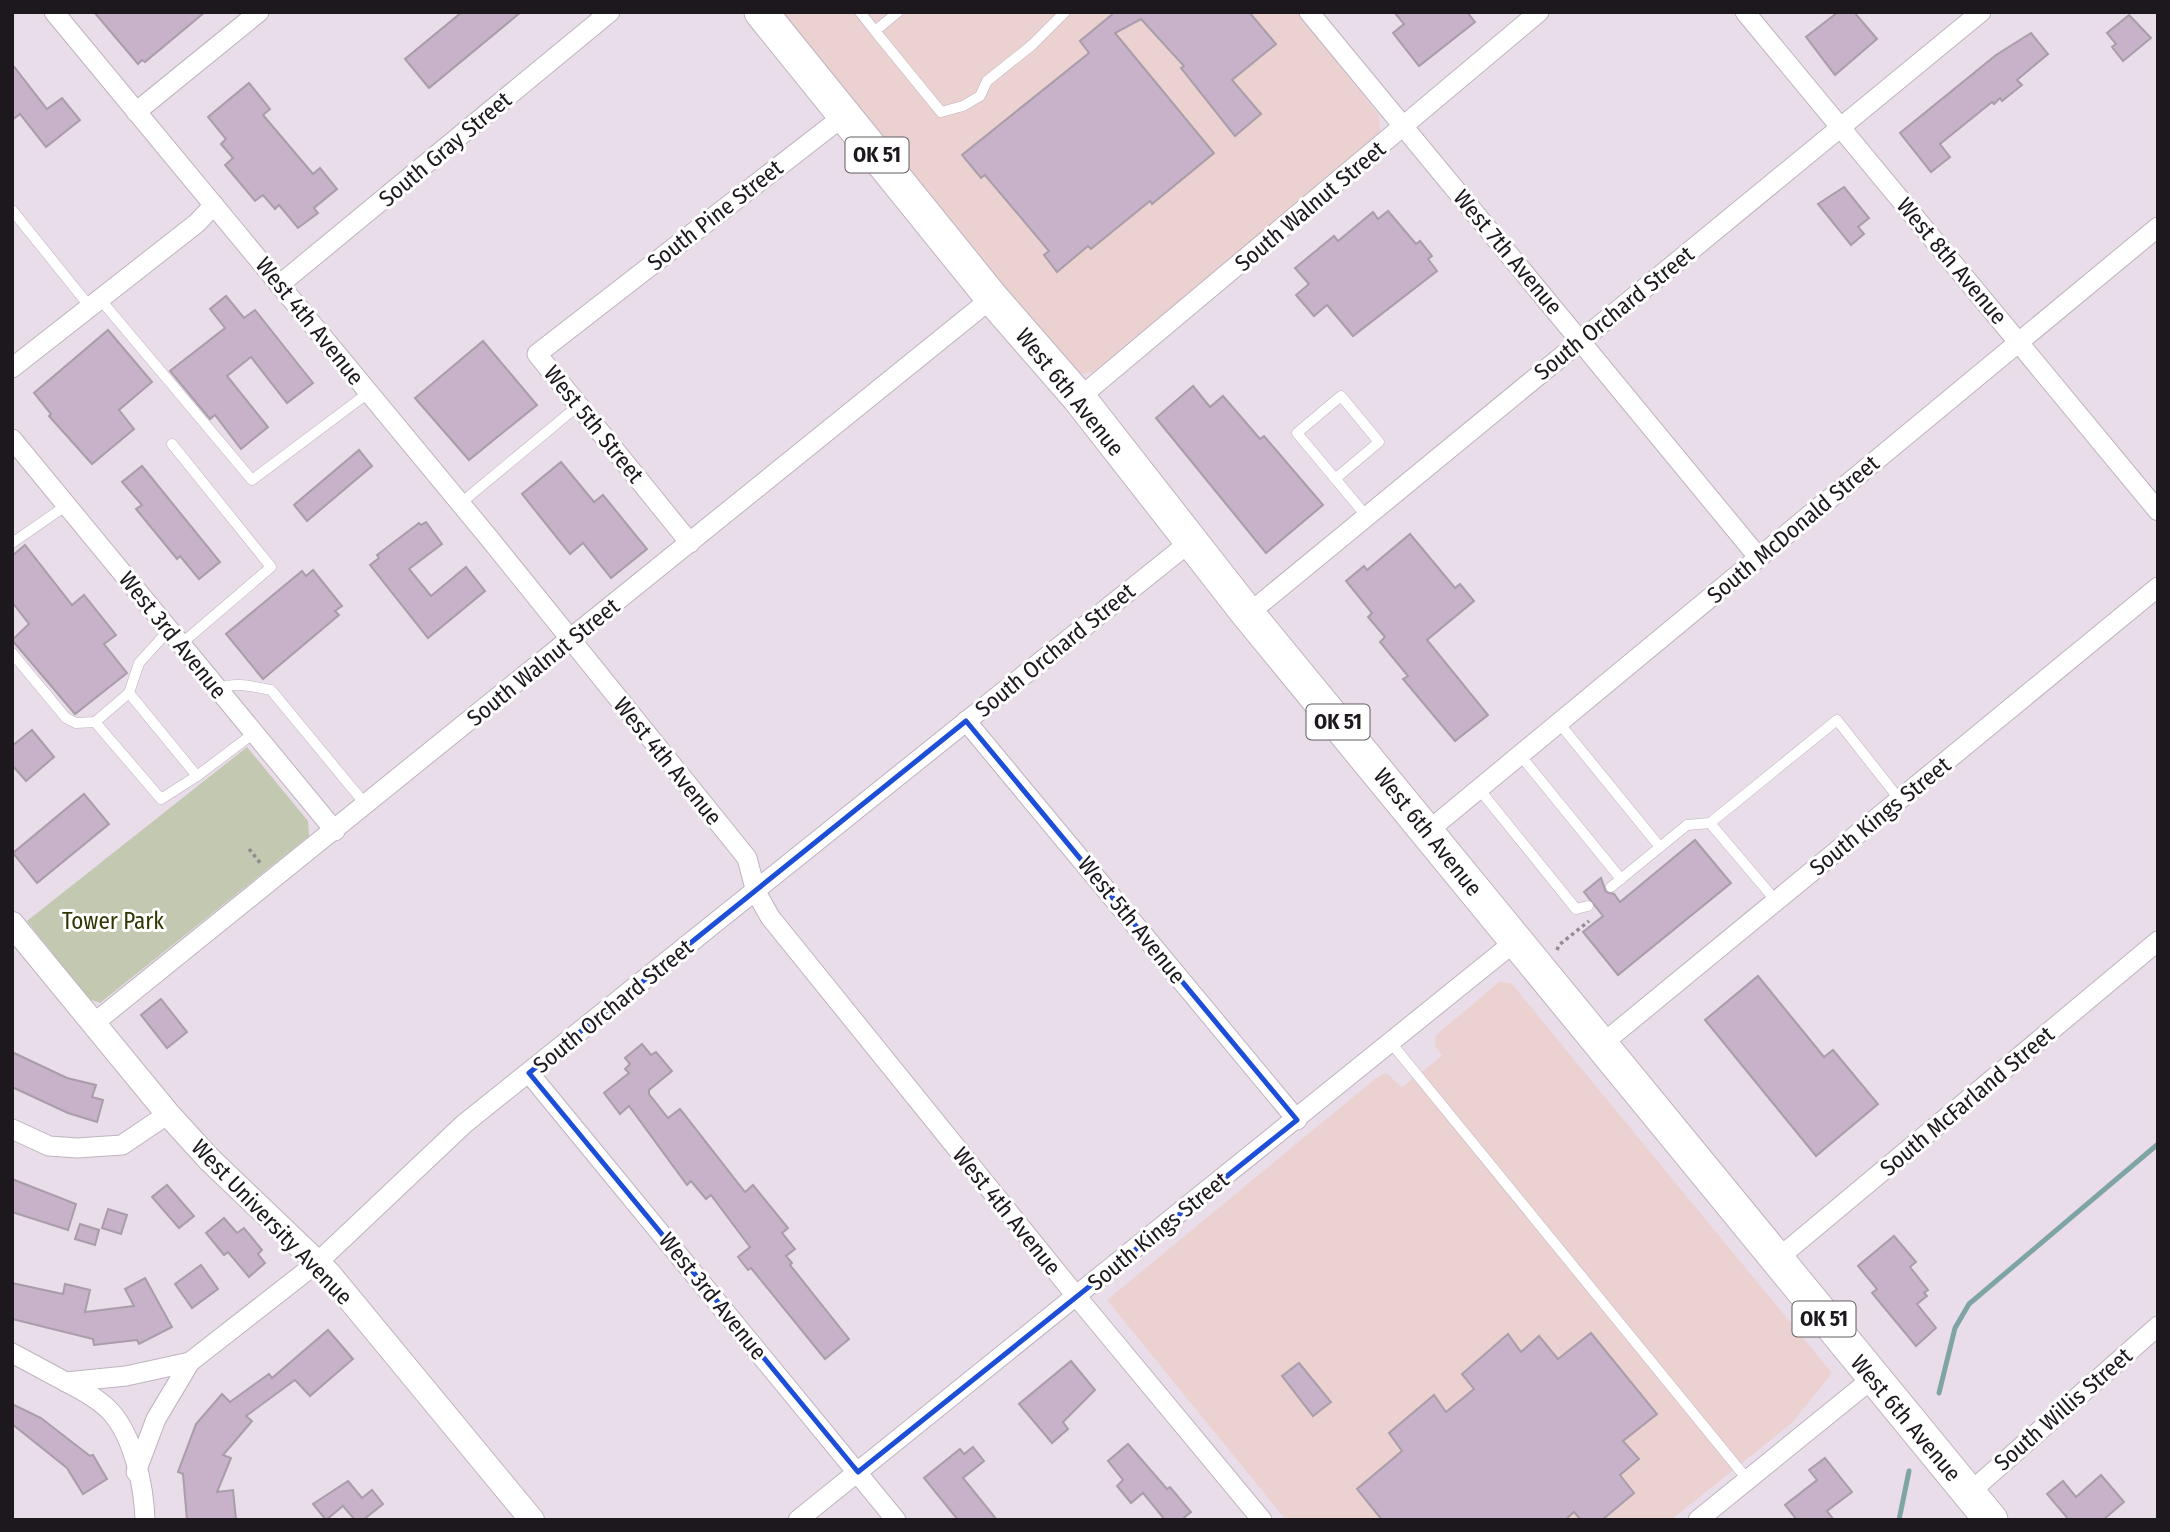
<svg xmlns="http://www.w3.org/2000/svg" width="2170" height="1532" font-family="'Fira Sans Condensed',sans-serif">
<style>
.education{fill:#ebd1d0}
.green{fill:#c3c8b0}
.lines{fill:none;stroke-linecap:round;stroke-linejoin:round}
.stream{stroke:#7fa4a5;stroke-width:5}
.building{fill:#c7b2c9;stroke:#a89da9;stroke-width:2}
.service-casing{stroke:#beb3bf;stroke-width:11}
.minor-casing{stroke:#beb3bf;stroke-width:21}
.tertiary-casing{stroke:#beb3bf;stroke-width:26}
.trunk-casing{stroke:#beb3bf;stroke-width:35}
.path{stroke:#938b94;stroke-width:3.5;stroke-dasharray:3.5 3.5;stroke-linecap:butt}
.service{stroke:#fff;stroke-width:10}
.minor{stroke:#fff;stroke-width:19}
.tertiary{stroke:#fff;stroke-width:24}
.trunk{stroke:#fff;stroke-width:33}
.marked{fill:none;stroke:#1d4ed8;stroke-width:5;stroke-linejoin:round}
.labels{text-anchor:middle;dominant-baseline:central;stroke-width:6;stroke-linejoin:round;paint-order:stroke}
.shield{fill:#fff;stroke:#605d61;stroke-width:2}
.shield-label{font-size:21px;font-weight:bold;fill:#1c181d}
.street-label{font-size:23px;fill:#1c181d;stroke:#fff}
.park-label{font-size:23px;fill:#313602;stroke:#fff}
</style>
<rect width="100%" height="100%" fill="#e9ddea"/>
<g class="education">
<polygon points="765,12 1297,12 1379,115 1380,131 1374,140 1093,372 1082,374 1073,370"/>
<polygon points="1499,982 1511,983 1832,1373 1792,1423 1671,1520 1286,1520 1107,1300 1375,1079 1386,1073 1402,1087 1442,1056 1436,1047 1435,1036"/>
</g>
<polygon class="green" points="247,747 308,821 309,836 100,1003 89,999 27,921"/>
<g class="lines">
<g class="stream">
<polyline points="1939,1393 1955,1328 1969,1304 2158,1144"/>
<polyline points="1899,1520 1909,1471"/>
</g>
</g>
<g class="building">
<polygon points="94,12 205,12 145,62 142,60 138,64"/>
<polygon points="462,12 521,12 429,88 405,59"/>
<polygon points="1115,12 1249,12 1276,44 1232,80 1261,114 1235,136 1181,68 1184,66 1141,19 1115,33 1214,153 1152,204 1150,201 1091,249 1088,246 1057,272 1044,255 1049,251 985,175 981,178 962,155 1089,53 1080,41"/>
<polygon points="1394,12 1467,12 1475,22 1419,66 1393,33 1404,24"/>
<polygon points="1838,12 1854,12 1877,39 1835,75 1806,37"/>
<polygon points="2129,15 2151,38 2123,61 2112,47 2116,44 2107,33"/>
<polygon points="2031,33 2048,54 2017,80 2022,85 2002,101 2000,98 1994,104 1992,102 1940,144 1950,157 1931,172 1900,133 1996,55"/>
<polygon points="12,64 47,109 62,98 80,120 46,147 20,114 12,120"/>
<polygon points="249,83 270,109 263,115 313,174 320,168 337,189 314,208 318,213 298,228 279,205 275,209 263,195 255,201 225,165 233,158 221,144 226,139 208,117"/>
<polygon points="1844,187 1869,218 1858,227 1864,234 1851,245 1818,204"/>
<polygon points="1388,211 1416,244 1420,241 1432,256 1428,259 1437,271 1353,336 1327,305 1314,316 1296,295 1309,284 1295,268 1334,236 1338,241 1373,212 1378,219"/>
<polygon points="226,296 244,318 255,310 313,383 287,403 251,357 227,376 268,427 241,449 215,415 210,419 170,371 225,328 210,309"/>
<polygon points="108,330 152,382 119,410 134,429 92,464 49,416 51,414 34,393"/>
<polygon points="483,341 537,405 469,460 415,398"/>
<polygon points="1193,386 1210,407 1223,396 1260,439 1264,436 1323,505 1266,553 1156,418"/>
<polygon points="359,450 372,466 307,521 294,505"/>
<polygon points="561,462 594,502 603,495 647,549 611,578 583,543 570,554 522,494"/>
<polygon points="142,466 220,562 199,579 180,556 177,559 136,509 142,505 122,482"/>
<polygon points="426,522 442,544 409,569 431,596 466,567 485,591 428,638 370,565 379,558 377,555 419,523 421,525"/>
<polygon points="1410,534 1455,588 1460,584 1474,601 1427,640 1488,715 1455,741 1403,679 1408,676 1380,642 1385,637 1368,617 1372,613 1346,581 1364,566 1367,570"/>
<polygon points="25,545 72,605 84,595 116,635 104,644 127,673 75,714 12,640 29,624 12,602 12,556"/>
<polygon points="313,570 342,606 335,611 339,615 263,679 226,634 302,571 306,576"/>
<polygon points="32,730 54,757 26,781 12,765 12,746"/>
<polygon points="84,794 109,824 37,883 13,853"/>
<polygon points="1695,840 1731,883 1618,975 1583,932 1603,916 1584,892 1601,878 1606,892 1614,894 1620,902"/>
<polygon points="1758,976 1824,1057 1833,1050 1878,1104 1816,1156 1705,1020"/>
<polygon points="161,999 187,1032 167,1048 141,1015"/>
<polygon points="642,1044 651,1055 656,1052 672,1071 649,1090 649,1094 668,1118 680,1109 745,1192 753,1185 788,1228 782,1233 795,1249 786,1256 792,1263 790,1265 849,1339 825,1359 751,1268 748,1270 738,1257 750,1247 711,1195 706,1199 691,1181 687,1185 629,1106 620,1114 604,1093 629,1073 625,1069 630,1064 625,1058"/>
<polygon points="12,1052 67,1078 96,1085 92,1097 103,1100 97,1122 68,1113 12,1087"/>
<polygon points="12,1179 76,1204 68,1230 12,1212"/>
<polygon points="167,1185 194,1216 179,1228 152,1197"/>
<polygon points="108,1209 127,1215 121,1234 102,1228"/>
<polygon points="224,1218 237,1233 244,1228 262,1250 258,1254 265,1263 249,1277 228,1252 224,1255 206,1233"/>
<polygon points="80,1224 99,1230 95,1245 75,1239"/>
<polygon points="1894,1236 1916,1262 1910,1267 1928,1290 1924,1293 1927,1296 1917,1304 1936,1328 1916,1346 1872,1293 1877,1289 1858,1266"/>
<polygon points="201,1265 218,1289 192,1308 175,1284"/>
<polygon points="145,1278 172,1327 139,1344 137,1340 94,1345 93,1339 12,1319 12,1283 63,1294 65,1284 90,1290 85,1312 134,1306 125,1289"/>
<polygon points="328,1330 353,1359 310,1396 295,1380 246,1416 252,1421 223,1455 231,1458 217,1492 233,1490 236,1519 187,1520 183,1474 178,1472 196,1424 222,1394 230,1402 269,1374 272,1378"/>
<polygon points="1591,1333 1657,1414 1623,1441 1639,1459 1620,1475 1634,1493 1602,1520 1581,1520 1574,1512 1565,1520 1382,1520 1357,1489 1402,1451 1389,1433 1434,1395 1446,1412 1474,1389 1462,1374 1508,1334 1521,1352 1539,1336 1558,1359"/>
<polygon points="1071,1361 1095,1390 1063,1422 1068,1429 1052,1443 1019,1404"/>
<polygon points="1299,1363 1331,1402 1313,1416 1282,1376"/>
<polygon points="12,1404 41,1418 90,1456 93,1455 107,1479 83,1494 67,1468 12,1424"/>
<polygon points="1128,1444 1167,1489 1170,1487 1191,1512 1181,1520 1165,1520 1143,1493 1131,1503 1117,1486 1123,1480 1108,1461"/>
<polygon points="973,1447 984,1461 963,1478 997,1520 958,1520 924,1478 960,1449 964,1454"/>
<polygon points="1825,1458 1852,1492 1827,1511 1834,1520 1797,1520 1785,1505 1817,1480 1809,1470"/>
<polygon points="2101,1475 2124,1502 2103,1520 2069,1520 2047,1494 2063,1481 2076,1497"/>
<polygon points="348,1481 362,1498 372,1490 383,1504 363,1520 355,1520 343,1506 326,1520 313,1504"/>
</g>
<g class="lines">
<g class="service-casing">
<g id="service">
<polyline points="860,12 875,31 898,12"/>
<polyline points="875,31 941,112 963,106 980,96 987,81 1032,45 1065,12"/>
<polyline points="12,210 90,307"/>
<polyline points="100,299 252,480 368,393"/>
<polyline points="172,444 271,567 181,644"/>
<polyline points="1335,479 1379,442 1341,396 1297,433 1358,506 1367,517"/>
<polyline points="461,503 579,405"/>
<polyline points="12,543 67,505"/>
<polyline points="169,630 139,663 129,693 197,776 254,733"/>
<polyline points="12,653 66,718 76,723 95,722"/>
<path d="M218 689C235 681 254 687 271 690L366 805"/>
<polyline points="129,693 95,722 161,799 197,776"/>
<polyline points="1559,723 1660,847"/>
<polyline points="1520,755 1621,879"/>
<polyline points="1479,789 1576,909 1588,906"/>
<polyline points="1611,887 1687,825 1710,823"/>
<polyline points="1776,901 1710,823 1837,720 1900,800"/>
<polyline points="1392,1044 1747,1479"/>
</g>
</g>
<g class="minor-casing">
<g id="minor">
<polyline points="54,12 489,538 747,858 756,892 770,917 1077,1297 1262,1520"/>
<polyline points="1309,12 1759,558"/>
<polyline points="1745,12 2158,511"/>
<polyline points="136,112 259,12"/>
<polyline points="279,285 610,12"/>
<polyline points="12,368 197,223 214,205"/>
<polyline points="1079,398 1539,12"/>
<polyline points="12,439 335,831"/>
<polyline points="690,543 537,354 845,115"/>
<polyline points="1248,614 1981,12"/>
<polyline points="966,721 1297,1120"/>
<polyline points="1428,831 2158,227"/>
<polyline points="93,1024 992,298"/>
<polyline points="1602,1044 2158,587"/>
<polyline points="529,1073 896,1520"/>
<polyline points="12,1129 49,1146 77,1148 122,1145 168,1114"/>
<polyline points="1776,1260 2158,941"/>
<polyline points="12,1353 66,1382 126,1376 190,1362 318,1262 464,1124 1190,542"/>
<path d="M66 1382C82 1390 99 1399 111 1412 134 1438 144 1487 145 1520"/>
<polyline points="136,1472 156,1419 190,1362"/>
<polyline points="1969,1493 2158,1326"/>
<polyline points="798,1520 1517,940"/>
<polyline points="1698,1520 1873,1378"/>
</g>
</g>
<g class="tertiary-casing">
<polyline id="tertiary" points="12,924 168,1114 208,1158 329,1274 532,1520"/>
</g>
<g class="trunk-casing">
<polyline id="trunk" points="761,12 992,298 1079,398 1248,614 1991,1520"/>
</g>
<g class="path">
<polyline points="249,849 261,864"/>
<polyline points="1557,950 1559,945 1589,921"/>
</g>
<use href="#service" class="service"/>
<use href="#minor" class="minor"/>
<use href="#tertiary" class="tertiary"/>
<use href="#trunk" class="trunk"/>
</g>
<path class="marked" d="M966 721 1297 1120 858 1472 529 1073Z"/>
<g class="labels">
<g class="shield">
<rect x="845.5" y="137.5" width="63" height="35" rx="5"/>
<rect x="1306.5" y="704.5" width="63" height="35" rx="5"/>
<rect x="1792.5" y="1301.5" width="63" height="35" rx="5"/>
</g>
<g class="shield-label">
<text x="877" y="155">OK 51</text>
<text x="1338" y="722">OK 51</text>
<text x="1824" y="1319">OK 51</text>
</g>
<g class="street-label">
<text transform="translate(445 149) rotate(-40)">South Gray Street</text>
<text transform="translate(1310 206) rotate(-40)">South Walnut Street</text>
<text transform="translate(715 215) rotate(-38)">South Pine Street</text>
<text transform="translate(1508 252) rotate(50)">West 7th Avenue</text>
<text transform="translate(1952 261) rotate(50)">West 8th Avenue</text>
<text transform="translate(1614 313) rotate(-39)">South Orchard Street</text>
<text transform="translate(310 321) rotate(51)">West 4th Avenue</text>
<text transform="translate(1070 392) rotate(51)">West 6th Avenue</text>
<text transform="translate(594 424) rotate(51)">West 5th Street</text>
<text transform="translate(1793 529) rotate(-40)">South McDonald Street</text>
<text transform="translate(173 635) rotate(51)">West 3rd Avenue</text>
<text transform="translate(1055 650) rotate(-39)">South Orchard Street</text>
<text transform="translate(543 662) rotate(-39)">South Walnut Street</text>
<text transform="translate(668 761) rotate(51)">West 4th Avenue</text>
<text transform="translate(1880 816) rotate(-39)">South Kings Street</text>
<text transform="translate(1428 832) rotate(51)">West 6th Avenue</text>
<text transform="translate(1132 920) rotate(51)">West 5th Avenue</text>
<text transform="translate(613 1006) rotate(-39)">South Orchard Street</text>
<text transform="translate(1967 1101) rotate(-40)">South McFarland Street</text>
<text transform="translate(1007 1211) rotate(51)">West 4th Avenue</text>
<text transform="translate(272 1222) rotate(46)">West University Avenue</text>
<text transform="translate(1158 1231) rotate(-39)">South Kings Street</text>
<text transform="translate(713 1296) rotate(51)">West 3rd Avenue</text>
<text transform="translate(2063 1409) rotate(-41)">South Willis Street</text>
<text transform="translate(1906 1418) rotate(50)">West 6th Avenue</text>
</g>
<g class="park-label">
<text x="113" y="921">Tower Park</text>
</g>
</g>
<rect width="2170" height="1532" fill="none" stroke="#1c181d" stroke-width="28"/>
</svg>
